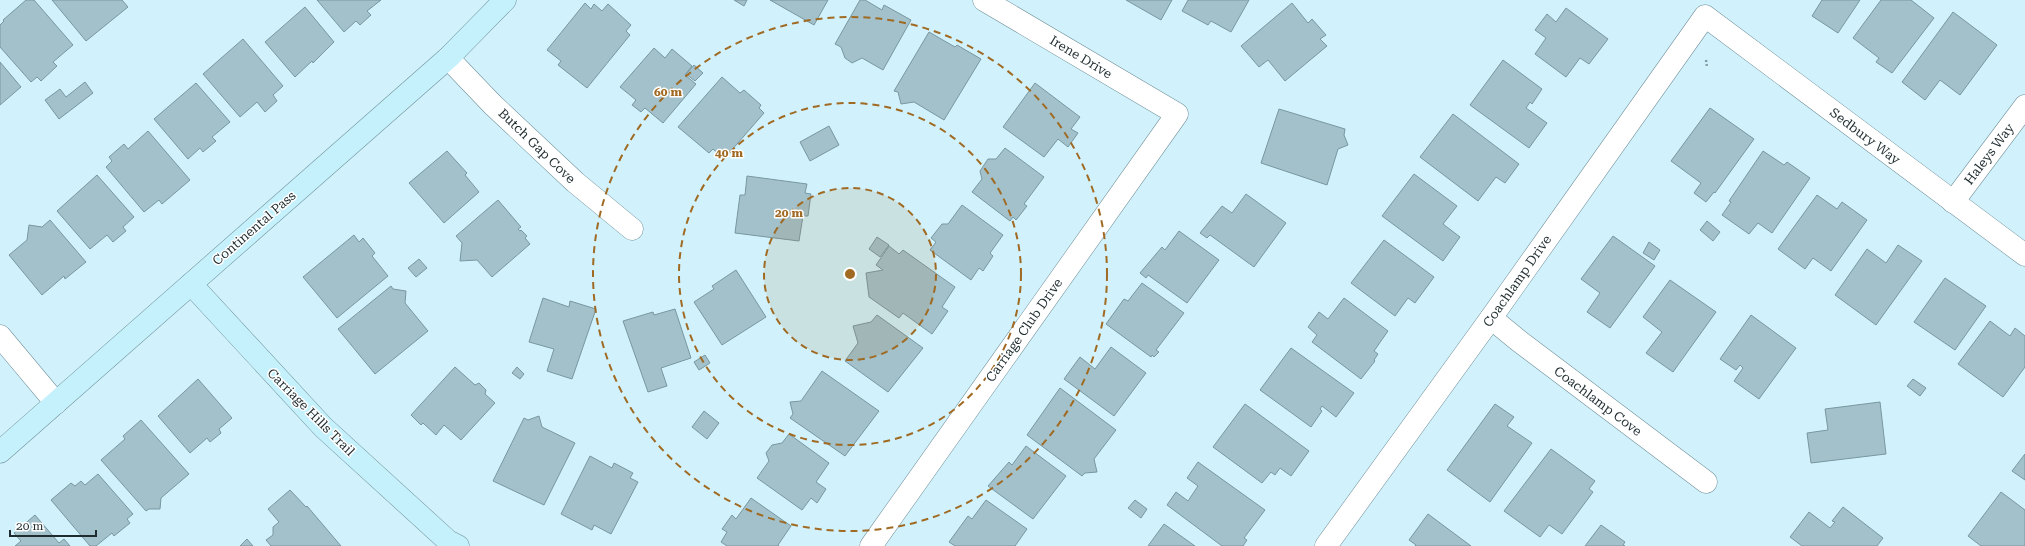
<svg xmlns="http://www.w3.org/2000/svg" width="2025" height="546" font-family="'Roboto Serif',serif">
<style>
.building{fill:#a2c1cb;stroke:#7897a0}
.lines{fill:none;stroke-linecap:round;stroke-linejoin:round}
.street-casing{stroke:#719099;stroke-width:23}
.secondary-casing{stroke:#719099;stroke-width:23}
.path{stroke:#839ba2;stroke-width:2.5;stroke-dasharray:2 2;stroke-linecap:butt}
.street{stroke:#fff;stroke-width:22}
.secondary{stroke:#c4f1fc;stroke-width:22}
.ring{fill:none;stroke:#a06a23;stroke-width:2;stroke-dasharray:7 5}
.labels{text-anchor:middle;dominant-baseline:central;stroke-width:3;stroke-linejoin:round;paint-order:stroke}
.street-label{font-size:13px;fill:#1e2b2f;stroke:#fff}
.centre{fill:#a06a23;stroke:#fff;stroke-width:2}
.ring-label{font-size:12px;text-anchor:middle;font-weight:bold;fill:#a06a23;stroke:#fff;stroke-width:3;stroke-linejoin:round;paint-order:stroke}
</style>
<rect width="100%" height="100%" fill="#d1f2fc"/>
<g class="building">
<polygon points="26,0 34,0 73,45 53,62 57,66 41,81 37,77 31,82 0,47 0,25 4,21 3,20"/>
<polygon points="52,0 122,0 128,7 86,41"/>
<polygon points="317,0 381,0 367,11 371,15 360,25 356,21 344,32"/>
<polygon points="734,0 747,0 744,6"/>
<polygon points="770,0 828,0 814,25"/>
<polygon points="860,0 865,0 882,10 884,5 911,20 883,70 862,58 852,63 845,58 841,47 835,44"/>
<polygon points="1126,0 1172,0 1161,20"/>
<polygon points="1188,0 1249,0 1231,32 1211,21 1208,25 1182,11"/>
<polygon points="1822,0 1860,0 1838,33 1812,16"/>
<polygon points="1881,0 1911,0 1934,18 1892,73 1876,62 1879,58 1853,38"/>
<polygon points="585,3 591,9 594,4 602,11 608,4 631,25 626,31 630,35 587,88 558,65 561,61 547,50"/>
<polygon points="1292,3 1308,23 1312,19 1326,35 1320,39 1327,46 1285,81 1268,60 1259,67 1241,46"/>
<polygon points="305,7 334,42 313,63 312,61 295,77 265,42"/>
<polygon points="1566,8 1608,39 1589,64 1580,58 1566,77 1535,54 1546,38 1535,30 1547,14 1556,22"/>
<polygon points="1953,12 1997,45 1960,95 1940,80 1925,100 1902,82"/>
<polygon points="929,32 955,47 957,45 981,59 944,120 914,102 901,104 898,92 894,91"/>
<polygon points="243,39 283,86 273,95 277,101 265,112 257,102 240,117 203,74"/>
<polygon points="654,48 665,58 672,49 692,66 685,75 696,84 663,123 645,108 641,112 632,105 636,100 620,87"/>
<polygon points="1503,60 1542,89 1532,104 1530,102 1526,108 1547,123 1529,148 1470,105"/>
<polygon points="0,62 21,87 0,105"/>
<polygon points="694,65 703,73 695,81 686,74"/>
<polygon points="722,77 740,93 744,90 761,105 759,108 764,113 724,159 713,149 709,153 678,127"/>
<polygon points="85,82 93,93 59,119 45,100 60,89 66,97"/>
<polygon points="196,83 230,122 212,137 216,141 203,152 200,148 188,159 154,119"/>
<polygon points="1035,83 1080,117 1071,129 1078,133 1068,147 1058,139 1044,157 1003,127"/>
<polygon points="1710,108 1754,139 1715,193 1714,192 1706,202 1694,193 1701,183 1671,161"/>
<polygon points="1279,109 1345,129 1344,135 1348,145 1338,149 1327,185 1261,163"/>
<polygon points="1453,114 1519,164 1505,183 1496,177 1478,201 1420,157"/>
<polygon points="829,126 839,145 810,161 800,142"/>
<polygon points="148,131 190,180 162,204 159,200 144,212 106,167 112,161 109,157 124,144 128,149"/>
<polygon points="1005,148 1044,177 1024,204 1027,206 1016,220 1013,217 1010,221 972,192 982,179 980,171 988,159 996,159"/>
<polygon points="447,151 467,173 465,175 479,192 444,223 409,183"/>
<polygon points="1763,151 1784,165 1787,162 1810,178 1772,233 1758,223 1749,234 1722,215 1731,202 1729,201"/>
<polygon points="1414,174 1457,206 1443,224 1460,237 1443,261 1382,216"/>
<polygon points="97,175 134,217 123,227 126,231 113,242 107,235 90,249 57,211"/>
<polygon points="747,176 807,184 805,193 811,194 808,216 803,216 799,241 735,233 740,195 745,195"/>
<polygon points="1246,194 1286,223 1254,267 1210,235 1207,238 1200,233 1222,206 1232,213"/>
<polygon points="1817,195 1837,209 1842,202 1867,220 1831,271 1813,258 1805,269 1778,249"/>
<polygon points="498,200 521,227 518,229 520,231 521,230 527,236 525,238 530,244 492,277 477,260 460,261 462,243 456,236"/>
<polygon points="962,205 1003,235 990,253 993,256 983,271 979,268 971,280 930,250 936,242 931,238 942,224 948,224"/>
<polygon points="50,220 86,262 65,279 64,276 42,295 9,255 27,240 29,225 42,227"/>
<polygon points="1707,221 1720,232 1713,241 1700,230"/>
<polygon points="1179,231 1219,260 1187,303 1148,275 1146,278 1140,273 1162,247 1165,250"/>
<polygon points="354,235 359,242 363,238 375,253 372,256 388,276 337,318 303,277"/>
<polygon points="1613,236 1655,266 1610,328 1587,312 1600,293 1581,279"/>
<polygon points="877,237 889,245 880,257 869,249"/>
<polygon points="1384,240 1434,277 1415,303 1408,298 1395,316 1351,283"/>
<polygon points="1649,242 1660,250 1654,260 1643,253"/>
<polygon points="1898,245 1922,261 1876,325 1835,295 1867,249 1886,263"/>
<polygon points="889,246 899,254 903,250 955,287 942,307 948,311 932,334 903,313 899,318 869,297 866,273 883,270 876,265"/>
<polygon points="419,259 427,268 416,277 408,268"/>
<polygon points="736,270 766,317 722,345 694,302 714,289 712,286"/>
<polygon points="1945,278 1986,306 1955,350 1914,322"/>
<polygon points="1670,280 1716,312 1673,372 1646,353 1662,332 1643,317"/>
<polygon points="1142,283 1184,313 1156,350 1159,352 1154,357 1152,355 1151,357 1106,324 1124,299 1128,301"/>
<polygon points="391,286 393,289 406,291 405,303 428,331 375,374 338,329"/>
<polygon points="543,298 569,307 570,301 596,309 572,379 547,371 554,349 529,342"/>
<polygon points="1344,298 1388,331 1374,351 1378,354 1374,360 1375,361 1361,379 1312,342 1317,335 1308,327 1319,312 1328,319"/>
<polygon points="675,309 691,358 661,368 667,386 648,392 623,321 653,312 654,315"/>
<polygon points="877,315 923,348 888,392 845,361 858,343 853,326 871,322"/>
<polygon points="1751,315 1796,348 1759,399 1734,381 1743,368 1740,365 1736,370 1720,359"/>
<polygon points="1990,321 2010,336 2015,328 2025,336 2025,367 2003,397 1958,364"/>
<polygon points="1111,347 1146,373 1114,416 1064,379 1080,357 1095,369"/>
<polygon points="1291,348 1354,393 1336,417 1322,406 1320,409 1322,411 1311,427 1260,390"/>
<polygon points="705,355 710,363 699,370 694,362"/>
<polygon points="455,367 475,385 479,383 486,390 485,394 495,403 461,440 444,425 436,435 423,423 421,425 411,415"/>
<polygon points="517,367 524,374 520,379 512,373"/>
<polygon points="822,371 879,411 845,456 790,418 793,414 790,402 801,401"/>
<polygon points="198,379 232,418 219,429 221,433 210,442 207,438 190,453 158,416"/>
<polygon points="1913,379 1926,388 1920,396 1907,386"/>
<polygon points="1060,388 1116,430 1094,459 1097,472 1085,473 1082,476 1027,435"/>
<polygon points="1880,402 1886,454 1811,463 1807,433 1828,430 1825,409"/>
<polygon points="1245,404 1309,451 1291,476 1280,468 1275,475 1271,472 1262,483 1213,447"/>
<polygon points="1495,404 1514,417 1507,426 1532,443 1490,502 1447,470"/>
<polygon points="704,411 719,423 707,439 692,427"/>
<polygon points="539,416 542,427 575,443 544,505 493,481 524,418 528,420"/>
<polygon points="141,420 189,474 161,498 160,509 149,509 146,511 101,460 125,439 123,436"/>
<polygon points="789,434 829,463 816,482 826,489 817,503 811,498 802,510 757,478 769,461 766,453 772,445 782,443"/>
<polygon points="1026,446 1066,476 1033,519 988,486 1009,462 1012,465"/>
<polygon points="1551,449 1595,481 1589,489 1593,492 1562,534 1549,525 1540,537 1504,511"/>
<polygon points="2025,454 2025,480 2012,471"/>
<polygon points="590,456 612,468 614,463 633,473 630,478 638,482 611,534 594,525 592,530 561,514"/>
<polygon points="1198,462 1265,510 1244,538 1247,540 1243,546 1222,546 1167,505 1176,492 1188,501 1198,486 1187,478"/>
<polygon points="98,474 133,514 127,519 130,523 114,536 112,533 96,546 90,546 51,500 71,483 75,486 81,481 85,485"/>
<polygon points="290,490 306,507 307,506 341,546 271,546 266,540 273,535 273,527 279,522 268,509"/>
<polygon points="2001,492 2025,510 2025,546 1981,546 1968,536"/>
<polygon points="751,498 791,526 778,545 779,546 727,546 721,542 727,532 722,529 732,515 736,519"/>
<polygon points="986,500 1027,529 1015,546 955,546 949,542 968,516 972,519"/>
<polygon points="1135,500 1147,509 1141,518 1128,508"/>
<polygon points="1843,507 1883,538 1877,546 1802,546 1790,537 1809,512 1830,528 1835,522 1832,521"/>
<polygon points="1428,514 1471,546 1415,546 1416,545 1409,540"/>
<polygon points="35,515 59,543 64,539 70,546 15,546 21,541 14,533"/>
<polygon points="1164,524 1195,546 1148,546"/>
<polygon points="1601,525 1625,542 1623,545 1625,546 1585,546"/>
<polygon points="247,539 253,546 240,546"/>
</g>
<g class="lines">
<g class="street-casing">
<g id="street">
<polyline points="448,58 492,104 575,182 632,229"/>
<polyline points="1953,202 2025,106"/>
<polyline points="1491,318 1519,341 1706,482"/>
<polyline points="0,336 56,403"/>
<polyline points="871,546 1177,114 984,0"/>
<polyline points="1326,546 1491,318 1705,16 2025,255"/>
</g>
</g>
<g class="secondary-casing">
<g id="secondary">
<polyline points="191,284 323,427 448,541 458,546"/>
<polyline points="0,452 448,58 505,0"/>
</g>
</g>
<polyline class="path" points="1706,60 1707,67"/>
<use href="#street" class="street"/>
<use href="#secondary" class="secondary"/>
</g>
<circle cx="850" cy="274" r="86" fill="#a06a23" fill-opacity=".12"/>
<g class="ring">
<circle cx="850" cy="274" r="86"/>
<circle cx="850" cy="274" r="171"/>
<circle cx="850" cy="274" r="257"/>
</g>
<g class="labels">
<g class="street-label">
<text transform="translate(1081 57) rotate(31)">Irene Drive</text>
<text transform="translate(1865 136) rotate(37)">Sedbury Way</text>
<text transform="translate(537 146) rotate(44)">Butch Gap Cove</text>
<text transform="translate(1989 154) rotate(-53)">Haleys Way</text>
<text transform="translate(254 228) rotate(-41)">Continental Pass</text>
<text transform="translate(1517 281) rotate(-55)">Coachlamp Drive</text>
<text transform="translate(1024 330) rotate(-55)">Carriage Club Drive</text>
<text transform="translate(1598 401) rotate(37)">Coachlamp Cove</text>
<text transform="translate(311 412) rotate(45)">Carriage Hills Trail</text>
</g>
</g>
<circle cx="850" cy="274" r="6" class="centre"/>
<g class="ring-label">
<text x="668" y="96">60 m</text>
<text x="729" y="157">40 m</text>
<text x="789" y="217">20 m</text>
</g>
<path d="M10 530v6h86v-6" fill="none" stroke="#1e2b2f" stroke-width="2"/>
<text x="16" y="530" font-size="12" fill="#1e2b2f" stroke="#ffffff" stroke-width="3" paint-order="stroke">20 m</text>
</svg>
